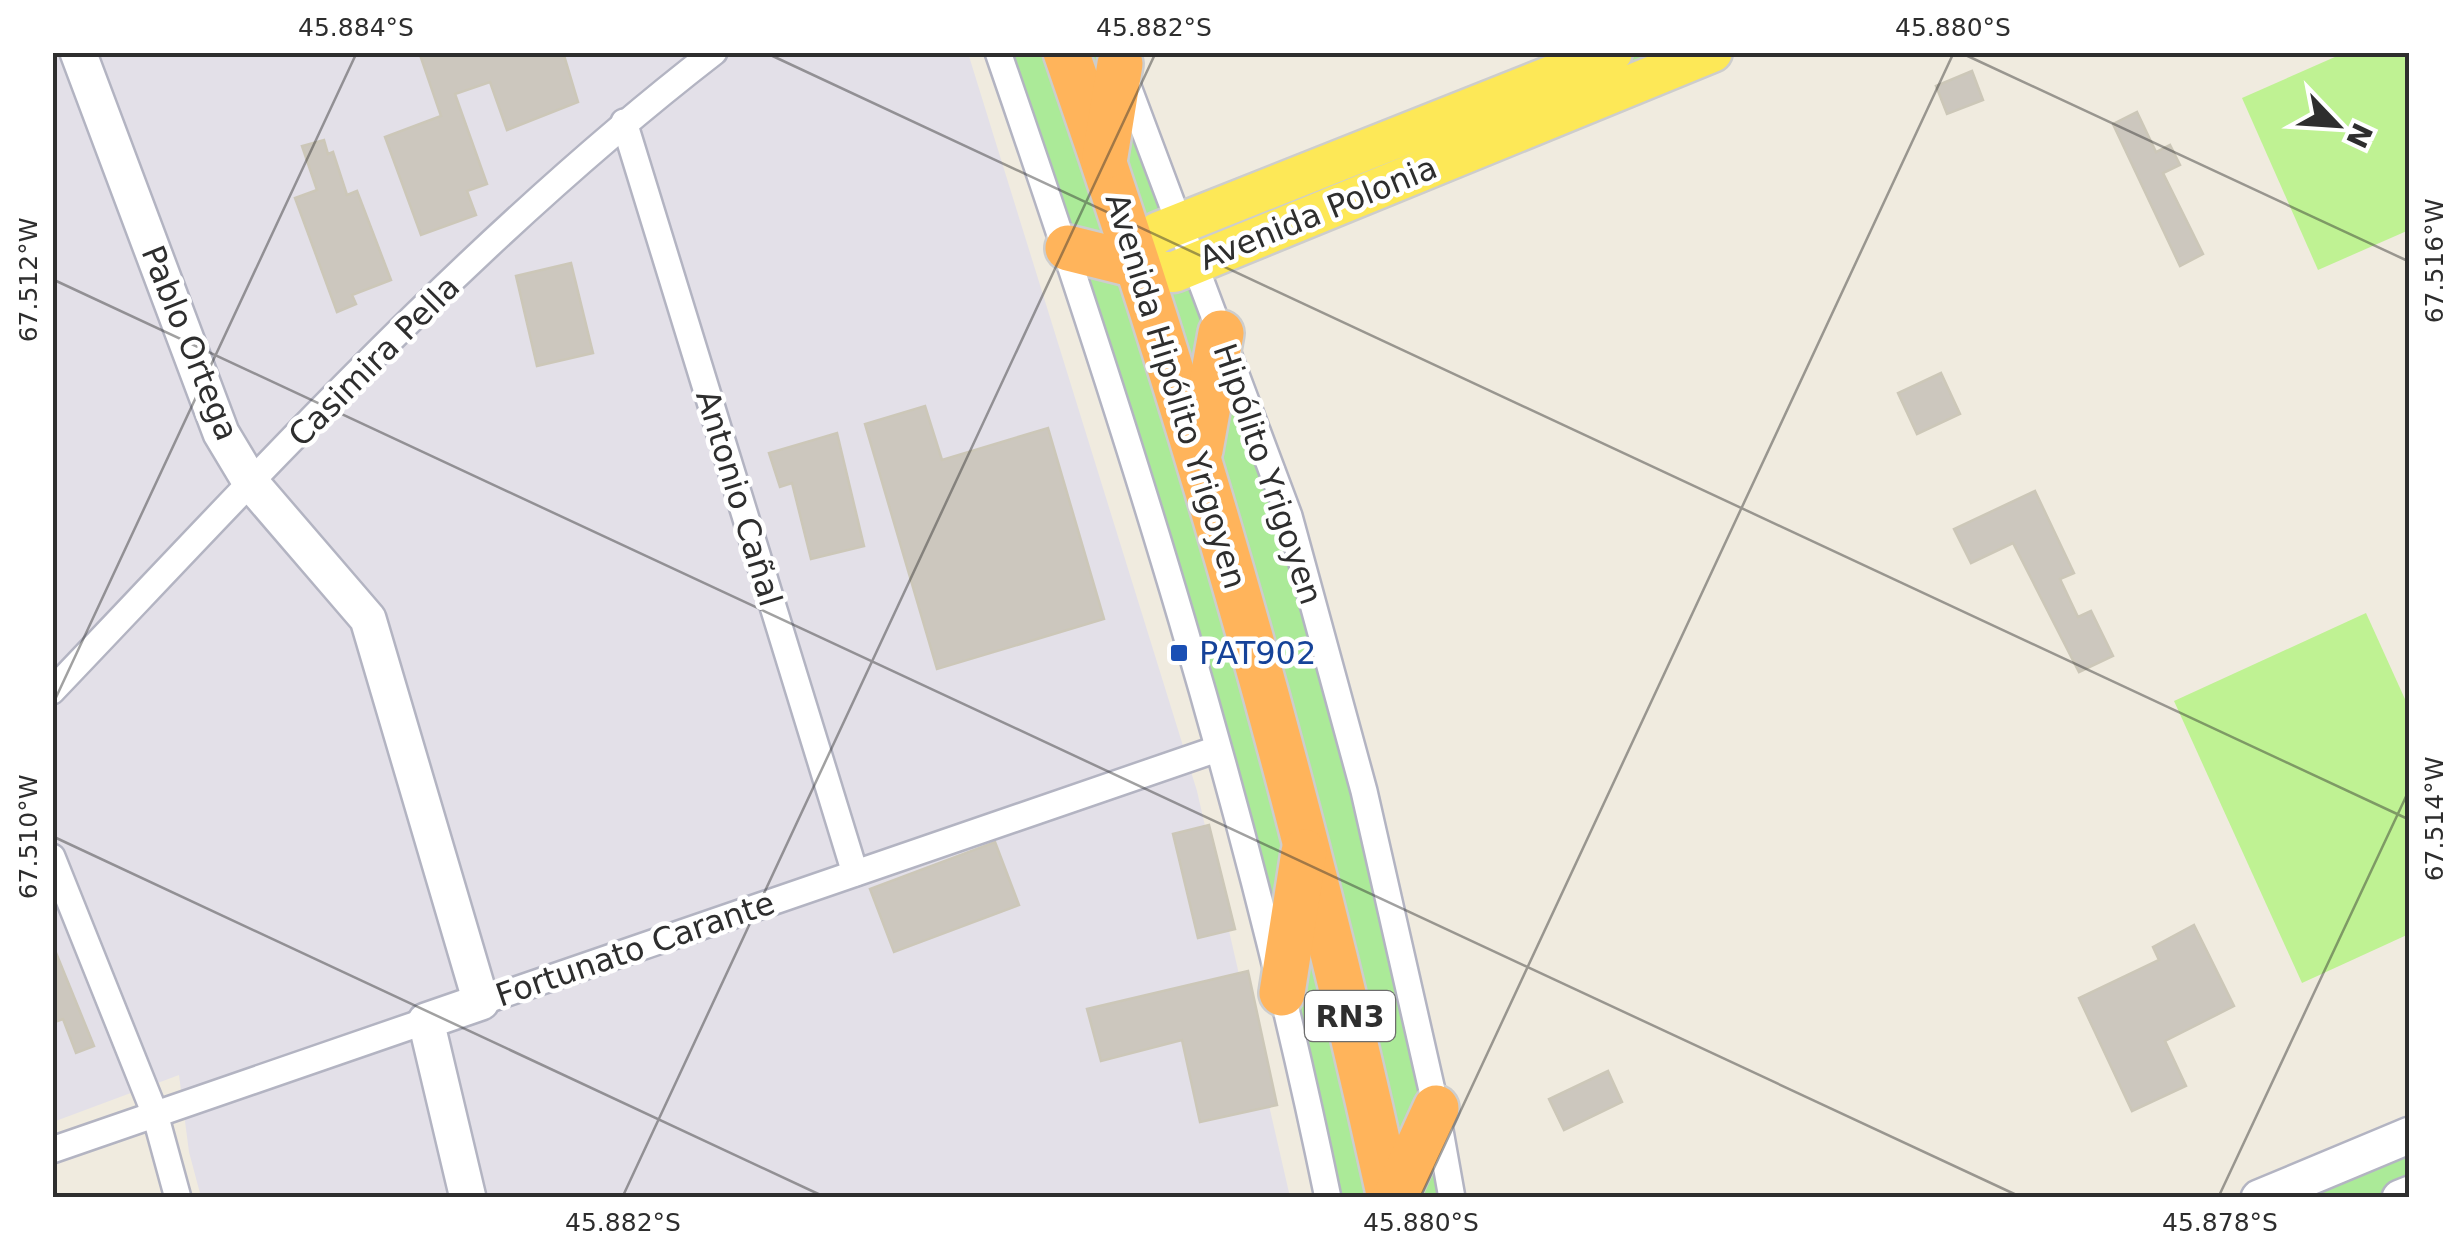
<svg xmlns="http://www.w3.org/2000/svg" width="2462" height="1250" font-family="'DejaVu Sans',sans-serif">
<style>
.industrial{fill:#e3e0e8}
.green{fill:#abea98}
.pitch{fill:#bff293}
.building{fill:#ccc7be;stroke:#ccc7b8;stroke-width:2.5}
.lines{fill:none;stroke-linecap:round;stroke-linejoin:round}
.street-casing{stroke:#b3b4c2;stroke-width:30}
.secondary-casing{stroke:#b3b4c2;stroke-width:40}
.primary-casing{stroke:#cdcdcd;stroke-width:45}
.highway-casing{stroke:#cdcdcd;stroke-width:50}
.street{stroke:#fff;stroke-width:25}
.secondary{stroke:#fff;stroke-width:35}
.primary{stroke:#fde857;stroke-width:40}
.highway{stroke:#ffb45b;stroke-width:45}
.ticks{fill:none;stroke:#2e2e2e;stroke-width:2.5;stroke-opacity:0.45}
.transit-dot{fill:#1a4fb4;stroke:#fff;stroke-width:4}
.labels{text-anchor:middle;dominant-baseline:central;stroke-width:9;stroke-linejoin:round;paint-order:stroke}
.shield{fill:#fff;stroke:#6d6d6d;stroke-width:2.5}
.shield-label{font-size:30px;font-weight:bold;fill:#2e2e2e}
.street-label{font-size:32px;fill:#2e2e2e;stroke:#fff}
.transit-label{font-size:32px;fill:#164399;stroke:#fff;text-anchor:start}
.neatline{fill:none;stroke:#2e2e2e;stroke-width:4}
.ticks-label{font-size:25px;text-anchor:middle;fill:#2e2e2e}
</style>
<rect width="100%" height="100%" fill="#f0ebdf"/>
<polygon class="industrial" points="53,53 968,53 1197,791 1290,1197 201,1197 189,1152 179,1075 53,1122"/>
<g class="green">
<polygon points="998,53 1116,53 1179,225 1612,53 1712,53 1194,263 1289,516 1452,1197 1328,1197 1282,993"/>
<polygon points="2409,1135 2409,1194 2400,1198 2259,1198"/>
</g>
<g class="pitch">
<polygon points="2344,53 2409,53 2409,230 2318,270 2242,98"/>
<polygon points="2366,613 2409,708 2409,934 2302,983 2174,701"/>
</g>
<g class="building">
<polygon points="419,52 563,52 578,102 507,130 490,82 455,94 487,184 467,191 476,215 421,235 385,137 441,116"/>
<polygon points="1972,71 1983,100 1947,114 1936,86"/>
<polygon points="2137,112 2156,152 2170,145 2180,165 2163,173 2203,254 2180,266 2113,124"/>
<polygon points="324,140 328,154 333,152 347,195 357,191 391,280 352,295 356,304 337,312 295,198 317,190 302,146"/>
<polygon points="571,263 593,353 537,366 516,276"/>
<polygon points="1941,373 1960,414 1917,434 1898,393"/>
<polygon points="925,406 942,460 1048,428 1104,619 937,669 865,424"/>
<polygon points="837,433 864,546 811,559 792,483 780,487 769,453"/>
<polygon points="2035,491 2074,573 2060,579 2078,617 2091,611 2113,656 2079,672 2013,543 1971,563 1954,529"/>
<polygon points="1209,825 1235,929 1198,938 1173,834"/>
<polygon points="995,842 1019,905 894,952 870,889"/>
<polygon points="2194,925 2234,1006 2165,1041 2186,1086 2132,1111 2079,998 2159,960 2153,947"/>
<polygon points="52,943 94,1046 76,1053 63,1019 52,1023"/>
<polygon points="1248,971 1277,1105 1200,1122 1182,1040 1101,1061 1087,1009"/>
<polygon points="1608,1071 1622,1102 1564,1130 1549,1099"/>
</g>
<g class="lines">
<g class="street-casing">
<g id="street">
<path d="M998 52C1128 428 1248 808 1328 1198"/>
<polyline points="1124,76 1289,516 1364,791 1436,1108 1452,1198"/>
<polyline points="624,122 855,873"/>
<path d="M52 691C263 470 472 239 714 52"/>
<polyline points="52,857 155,1114 178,1198"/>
<polyline points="481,1002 1217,749"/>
<polyline points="52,1150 426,1021"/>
</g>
</g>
<g class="secondary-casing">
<g id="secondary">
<polyline points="78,52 221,433 251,483 368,619 481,1002 426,1021 468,1198"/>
<polyline points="2259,1198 2410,1135"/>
<polyline points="2400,1198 2410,1194"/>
</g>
</g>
<g class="primary-casing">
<polyline id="primary" points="1612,52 1159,232 1146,241 1136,265 1152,272 1174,272 1712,52"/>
</g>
<g class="highway-casing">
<g id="highway">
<path d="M1066 52C1197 428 1305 809 1390 1198"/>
<polyline points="1105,156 1120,64"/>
<polyline points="1068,248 1136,265"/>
<polyline points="1200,450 1221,333"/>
<polyline points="1282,993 1304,852"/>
<polyline points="1395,1198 1436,1108"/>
</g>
</g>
<use href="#street" class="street"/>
<use href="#secondary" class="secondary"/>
<use href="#primary" class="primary"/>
<use href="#highway" class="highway"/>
</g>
<path class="ticks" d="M764 52 2410 820M1959 52 2410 262M52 279 2023 1198M52 706 357 52M52 836 827 1198M622 1198 1156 52M1420 1198 1954 52M2218 1198 2410 788"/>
<rect class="transit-dot" x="1169" y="643" width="20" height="20" rx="5"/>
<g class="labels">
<rect class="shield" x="1305" y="991" width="90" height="50" rx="8"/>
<g class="shield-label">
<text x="1350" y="1016">RN3</text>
</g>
<g class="street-label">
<text transform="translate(1318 213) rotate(-22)">Avenida Polonia</text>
<text transform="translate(190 343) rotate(68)">Pablo Ortega</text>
<text transform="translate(374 361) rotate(-45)">Casimira Pella</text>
<text transform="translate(1176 391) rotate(73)">Avenida Hipólito Yrigoyen</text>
<text transform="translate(1268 474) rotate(71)">Hipólito Yrigoyen</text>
<text transform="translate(739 498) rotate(73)">Antonio Cañal</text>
<text transform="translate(635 949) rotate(-19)">Fortunato Carante</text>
</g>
<g class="transit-label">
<text x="1199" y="653">PAT902</text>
</g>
</g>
<rect width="2462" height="1250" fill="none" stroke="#ffffff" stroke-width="110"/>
<g transform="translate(2337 125) rotate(115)" stroke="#ffffff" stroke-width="8" paint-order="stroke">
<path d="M0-8L18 38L0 25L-18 38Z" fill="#2e2e2e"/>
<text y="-15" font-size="28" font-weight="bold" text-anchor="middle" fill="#2e2e2e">N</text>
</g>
<rect x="55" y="55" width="2352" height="1140" class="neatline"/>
<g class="ticks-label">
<text x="356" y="36">45.884°S</text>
<text x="1154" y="36">45.882°S</text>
<text x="1953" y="36">45.880°S</text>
<text transform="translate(2434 261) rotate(-90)" y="9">67.516°W</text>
<text transform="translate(28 280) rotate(-90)" y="9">67.512°W</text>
<text transform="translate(2434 819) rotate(-90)" y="9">67.514°W</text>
<text transform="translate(28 837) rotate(-90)" y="9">67.510°W</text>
<text x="623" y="1231">45.882°S</text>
<text x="1421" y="1231">45.880°S</text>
<text x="2220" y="1231">45.878°S</text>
</g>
</svg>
